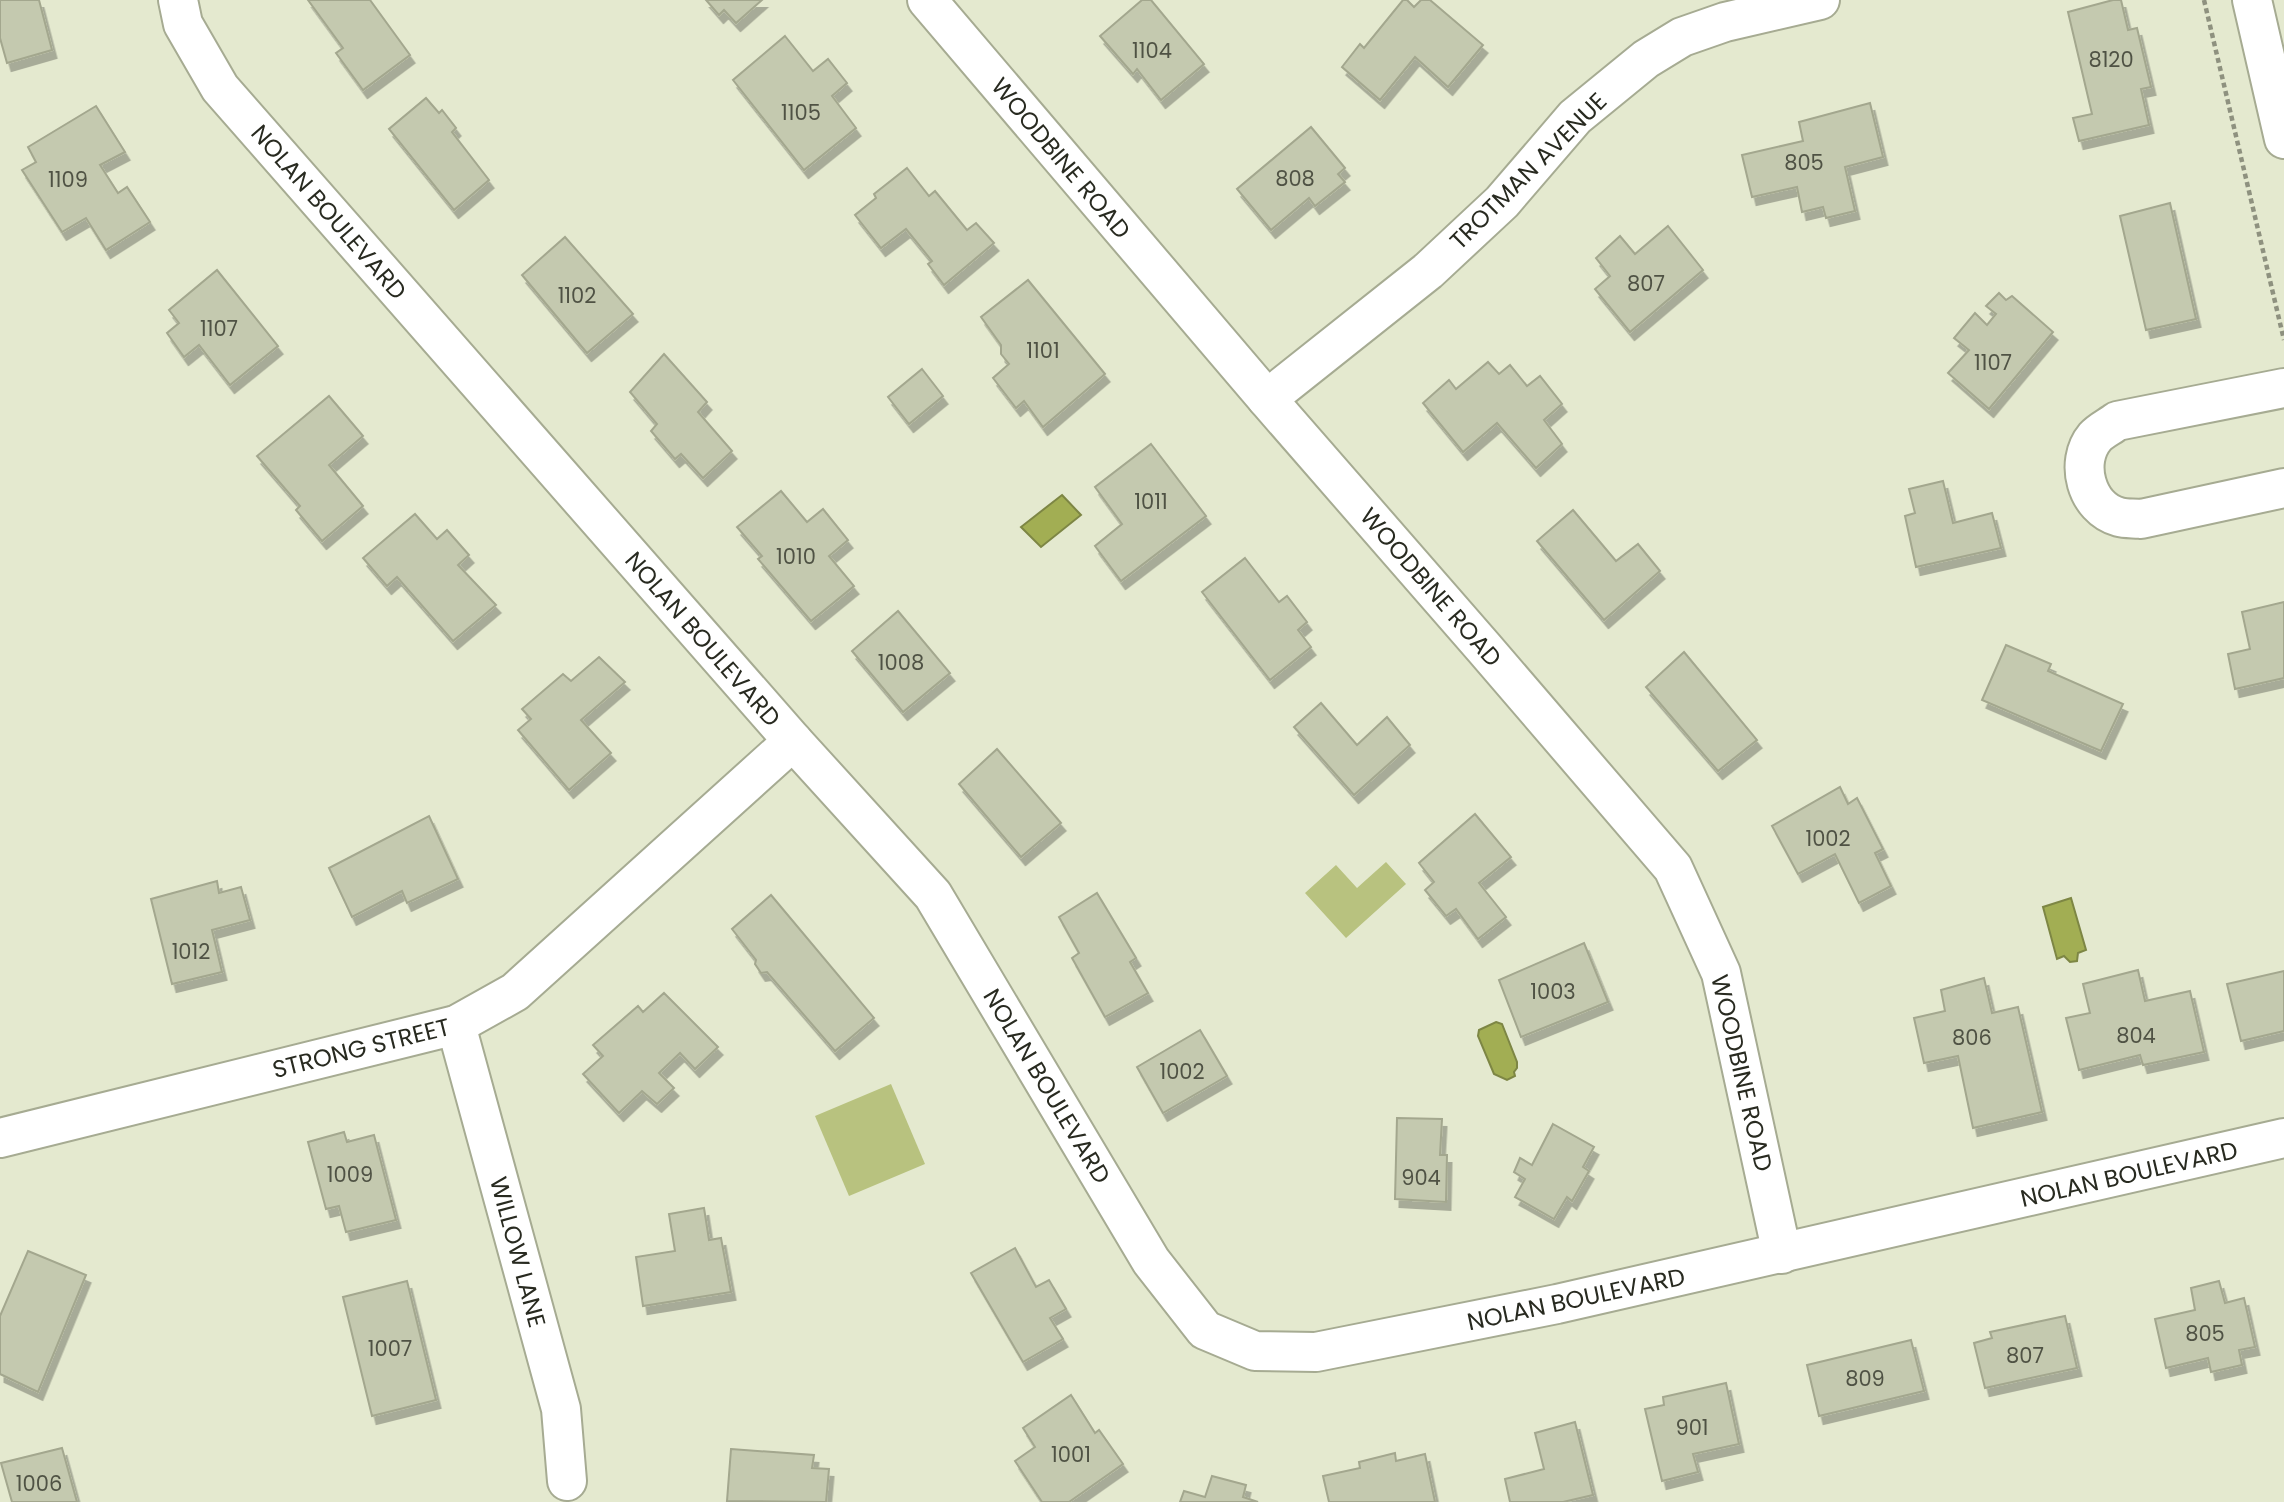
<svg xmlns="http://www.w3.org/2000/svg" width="2284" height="1502" font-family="Poppins,sans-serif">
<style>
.green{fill:#b8c27f}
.water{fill:#a2ae53;stroke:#7d8644;stroke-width:2}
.building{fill:#c4c9af;stroke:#a3a78e;stroke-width:2;filter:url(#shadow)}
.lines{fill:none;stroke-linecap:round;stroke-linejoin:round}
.minor-casing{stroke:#a6ab92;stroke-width:42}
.major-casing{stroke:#a6ab92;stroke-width:42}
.path{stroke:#8e917f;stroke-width:4.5;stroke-dasharray:5 3.5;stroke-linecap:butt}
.minor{stroke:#fff;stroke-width:38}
.major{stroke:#fff;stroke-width:38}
.labels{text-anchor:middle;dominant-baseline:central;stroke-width:7;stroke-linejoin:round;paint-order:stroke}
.number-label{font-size:21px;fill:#4f5244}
.street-label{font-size:24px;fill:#282a20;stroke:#fff}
</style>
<defs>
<filter id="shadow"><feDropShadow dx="4.5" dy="8" stdDeviation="0" flood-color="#0004"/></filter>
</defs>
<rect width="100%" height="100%" fill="#e4e9cf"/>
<g class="green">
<polygon points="1386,862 1406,884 1346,938 1305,893 1336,865 1357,888"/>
<polygon points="891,1084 925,1164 849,1196 815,1116"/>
</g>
<g class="water">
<polygon points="1062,495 1081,515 1041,547 1021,527"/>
<polygon points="2071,898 2086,950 2078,953 2077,961 2070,962 2064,956 2057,959 2043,907"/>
<polygon points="1496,1022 1502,1024 1517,1062 1517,1068 1514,1072 1515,1076 1507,1080 1494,1074 1478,1036 1479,1030"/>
</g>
<g class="building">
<polygon points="0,0 39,0 52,50 7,63 0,38"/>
<polygon points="308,0 370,0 410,55 363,90 336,53 343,48"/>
<polygon points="706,0 762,0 736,23 724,10 719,15"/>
<polygon points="1142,0 1151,0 1204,64 1161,100 1137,69 1133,74 1100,36"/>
<polygon points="1403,0 1407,0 1414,7 1421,0 1430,0 1483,45 1448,87 1415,57 1380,100 1342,67 1360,44 1364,48"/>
<polygon points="2113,0 2121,0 2128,30 2137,28 2151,87 2141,89 2149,125 2079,141 2073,118 2092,114 2068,12"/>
<polygon points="785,36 813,71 828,59 847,83 832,96 856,128 804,170 733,80"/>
<polygon points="426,98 439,113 442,110 456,128 452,132 489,180 454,210 389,129"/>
<polygon points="1870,103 1883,157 1845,167 1855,211 1826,218 1823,207 1802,212 1797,187 1752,197 1742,155 1803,141 1799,122"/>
<polygon points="96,106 125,152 100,165 118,193 127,187 150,222 106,250 86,218 62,232 22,170 36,162 28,147"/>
<polygon points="1311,127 1345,168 1338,174 1345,182 1315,206 1309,198 1271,230 1237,189"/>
<polygon points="907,168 929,196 935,191 967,230 976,223 994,243 944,285 928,264 932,261 906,229 881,248 855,215 876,198 874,194"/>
<polygon points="2170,203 2196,319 2146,330 2120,216"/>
<polygon points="1668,226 1703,270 1630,332 1595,289 1610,276 1596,258 1620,236 1635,254"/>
<polygon points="565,237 633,314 587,353 522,275"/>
<polygon points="217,270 278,346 230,385 199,345 184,357 167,333 179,323 169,310"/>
<polygon points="1028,280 1105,374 1043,427 1024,401 1016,408 993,378 1009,364 1001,354 1001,345 981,317"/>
<polygon points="1999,293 2006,300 2012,296 2053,332 1989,409 1948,373 1969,350 1954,338 1975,313 1987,325 1996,314 1986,306"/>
<polygon points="664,354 707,402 698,412 732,451 703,478 681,454 675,459 651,431 657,424 630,392"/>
<polygon points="1488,362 1499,374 1510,365 1527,386 1540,376 1562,404 1544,420 1562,444 1536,468 1497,423 1463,452 1423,403 1449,380 1456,389"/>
<polygon points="922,369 943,396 909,424 888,397"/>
<polygon points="329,396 363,436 329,465 363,506 322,541 296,510 300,506 257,456"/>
<polygon points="1151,444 1206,516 1121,581 1095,546 1122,524 1095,487"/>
<polygon points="1943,481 1953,523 1992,513 2001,548 1916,567 1905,516 1915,513 1909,489"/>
<polygon points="781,491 807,522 823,509 848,540 829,556 854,586 811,621 758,559 762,556 737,527"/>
<polygon points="1573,510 1616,561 1638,544 1660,571 1604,620 1537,541"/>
<polygon points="415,514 437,539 447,530 469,555 458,565 496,605 453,641 397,577 387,586 363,558"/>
<polygon points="1245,558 1279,602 1287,596 1307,622 1298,630 1311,647 1270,680 1202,592"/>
<polygon points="2284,602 2284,678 2235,689 2228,654 2250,649 2242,612"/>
<polygon points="898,611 950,673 903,712 852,651"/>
<polygon points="2006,645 2051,664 2048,671 2123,704 2101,751 1982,700"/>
<polygon points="1684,652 1757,740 1718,771 1646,687"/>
<polygon points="599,657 625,682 581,720 611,753 569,790 518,730 531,719 522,709 563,674 571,681"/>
<polygon points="1321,703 1357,745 1387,717 1410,745 1354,795 1294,727"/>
<polygon points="997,749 1061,823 1021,857 959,784"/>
<polygon points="1840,787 1848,804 1857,798 1883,849 1875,853 1891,886 1859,903 1835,854 1798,874 1772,826"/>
<polygon points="1475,814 1511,857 1479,883 1506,917 1478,939 1456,909 1446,916 1425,890 1434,882 1419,863"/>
<polygon points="429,816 458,879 407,903 402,891 352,917 329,868"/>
<polygon points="217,881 219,893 241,887 250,920 212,930 222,972 172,984 151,899"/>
<polygon points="1097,893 1136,958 1130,962 1148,993 1105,1017 1072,958 1079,953 1059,917"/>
<polygon points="771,895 874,1018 835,1051 767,972 761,973 755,964 756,960 732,929"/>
<polygon points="1584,943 1608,1002 1521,1037 1499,980"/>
<polygon points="2138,970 2145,1001 2190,991 2204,1052 2143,1065 2140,1055 2079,1070 2066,1018 2090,1013 2083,984"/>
<polygon points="2284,971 2284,1031 2241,1041 2227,984"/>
<polygon points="1984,978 1992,1013 2018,1007 2042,1112 1973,1128 1958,1056 1924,1063 1914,1018 1945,1011 1941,990"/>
<polygon points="664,993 718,1047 695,1069 680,1053 659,1073 674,1088 657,1104 642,1091 619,1113 583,1074 603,1056 593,1045 638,1006 643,1012"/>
<polygon points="1200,1030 1227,1076 1163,1113 1137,1067"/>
<polygon points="1397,1118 1442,1119 1440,1155 1447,1155 1446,1202 1395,1199"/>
<polygon points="1553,1124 1594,1147 1583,1167 1589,1171 1572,1201 1567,1197 1554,1219 1515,1197 1525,1179 1514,1172 1520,1158 1532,1165"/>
<polygon points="344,1132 347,1142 374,1135 396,1220 346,1232 339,1206 326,1209 308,1142"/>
<polygon points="704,1208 709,1240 721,1238 731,1292 643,1306 636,1257 675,1251 669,1214"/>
<polygon points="1015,1248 1036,1287 1049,1280 1066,1309 1050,1318 1063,1339 1023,1362 971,1273"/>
<polygon points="28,1251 86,1275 38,1392 0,1374 0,1316"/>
<polygon points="407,1281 436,1400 372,1416 343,1297"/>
<polygon points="2219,1281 2225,1303 2244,1298 2255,1347 2239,1350 2242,1365 2211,1372 2208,1358 2166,1368 2155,1319 2195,1310 2191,1288"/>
<polygon points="2065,1316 2077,1368 1985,1388 1974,1343 1992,1338 1990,1332"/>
<polygon points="1911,1340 1924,1391 1819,1416 1807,1365"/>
<polygon points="1726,1383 1739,1444 1693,1454 1698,1472 1662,1481 1645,1409 1664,1405 1663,1397"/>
<polygon points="1071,1395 1095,1433 1099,1430 1123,1464 1069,1502 1042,1502 1015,1461 1035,1447 1023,1428"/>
<polygon points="1575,1422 1593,1495 1563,1502 1510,1502 1505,1479 1544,1469 1535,1433"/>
<polygon points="62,1448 77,1502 12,1502 1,1463"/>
<polygon points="731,1449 814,1455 812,1468 829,1469 826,1502 727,1501"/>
<polygon points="1395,1453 1396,1461 1425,1454 1435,1502 1329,1502 1323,1476 1360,1468 1359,1462"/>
<polygon points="1212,1476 1246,1485 1243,1497 1258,1502 1180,1502 1184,1491 1205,1497"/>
</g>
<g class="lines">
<g class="minor-casing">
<g id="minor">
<polyline points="178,0 183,24 220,88 793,741 933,895 1151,1261 1205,1330 1255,1351 1316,1352 1557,1304 2284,1138"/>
<polyline points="927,0 1267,399 1484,648 1673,868 1721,973 1782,1254"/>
<path d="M2284 388 2117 421C2111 426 2100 431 2095 437 2074 462 2086 508 2119 517 2126 519 2134 518 2141 519L2284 488"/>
<polyline points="1267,399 1428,271 1502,202 1575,117 1646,59 1682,37 1725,22 1820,0"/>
<polyline points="456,1025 561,1409 567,1481"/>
<polyline points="0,1138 456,1025 515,992 793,741"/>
</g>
</g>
<g class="major-casing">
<polyline id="major" points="2252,0 2284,139"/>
</g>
<polyline class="path" points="2204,0 2284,340"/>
<use href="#minor" class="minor"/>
<use href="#major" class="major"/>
</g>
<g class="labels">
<g class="number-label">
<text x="1152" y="50">1104</text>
<text x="2111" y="59">8120</text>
<text x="801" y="112">1105</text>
<text x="1804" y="162">805</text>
<text x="1295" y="178">808</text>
<text x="68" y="179">1109</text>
<text x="1646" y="283">807</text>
<text x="577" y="295">1102</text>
<text x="219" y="328">1107</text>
<text x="1043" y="350">1101</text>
<text x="1993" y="362">1107</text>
<text x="1151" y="501">1011</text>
<text x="796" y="556">1010</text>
<text x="901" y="662">1008</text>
<text x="1828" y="838">1002</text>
<text x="191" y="951">1012</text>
<text x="1553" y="991">1003</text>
<text x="2136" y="1035">804</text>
<text x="1972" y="1037">806</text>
<text x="1182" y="1071">1002</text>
<text x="350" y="1174">1009</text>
<text x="1421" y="1177">904</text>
<text x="2205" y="1333">805</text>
<text x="390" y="1348">1007</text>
<text x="2025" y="1355">807</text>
<text x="1865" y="1378">809</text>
<text x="1692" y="1427">901</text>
<text x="1071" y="1454">1001</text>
<text x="39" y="1483">1006</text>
</g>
<g class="street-label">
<text transform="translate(1061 158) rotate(50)">WOODBINE ROAD</text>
<text transform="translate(1528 171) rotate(-45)">TROTMAN AVENUE</text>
<text transform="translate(329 212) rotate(49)">NOLAN BOULEVARD</text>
<text transform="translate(1431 587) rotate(49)">WOODBINE ROAD</text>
<text transform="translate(703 639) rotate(49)">NOLAN BOULEVARD</text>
<text transform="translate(361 1048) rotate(-14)">STRONG STREET</text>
<text transform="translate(1742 1073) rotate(77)">WOODBINE ROAD</text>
<text transform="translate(1047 1086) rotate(59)">NOLAN BOULEVARD</text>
<text transform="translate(2129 1174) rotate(-13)">NOLAN BOULEVARD</text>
<text transform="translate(518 1252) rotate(75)">WILLOW LANE</text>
<text transform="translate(1576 1299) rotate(-12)">NOLAN BOULEVARD</text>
</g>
</g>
</svg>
